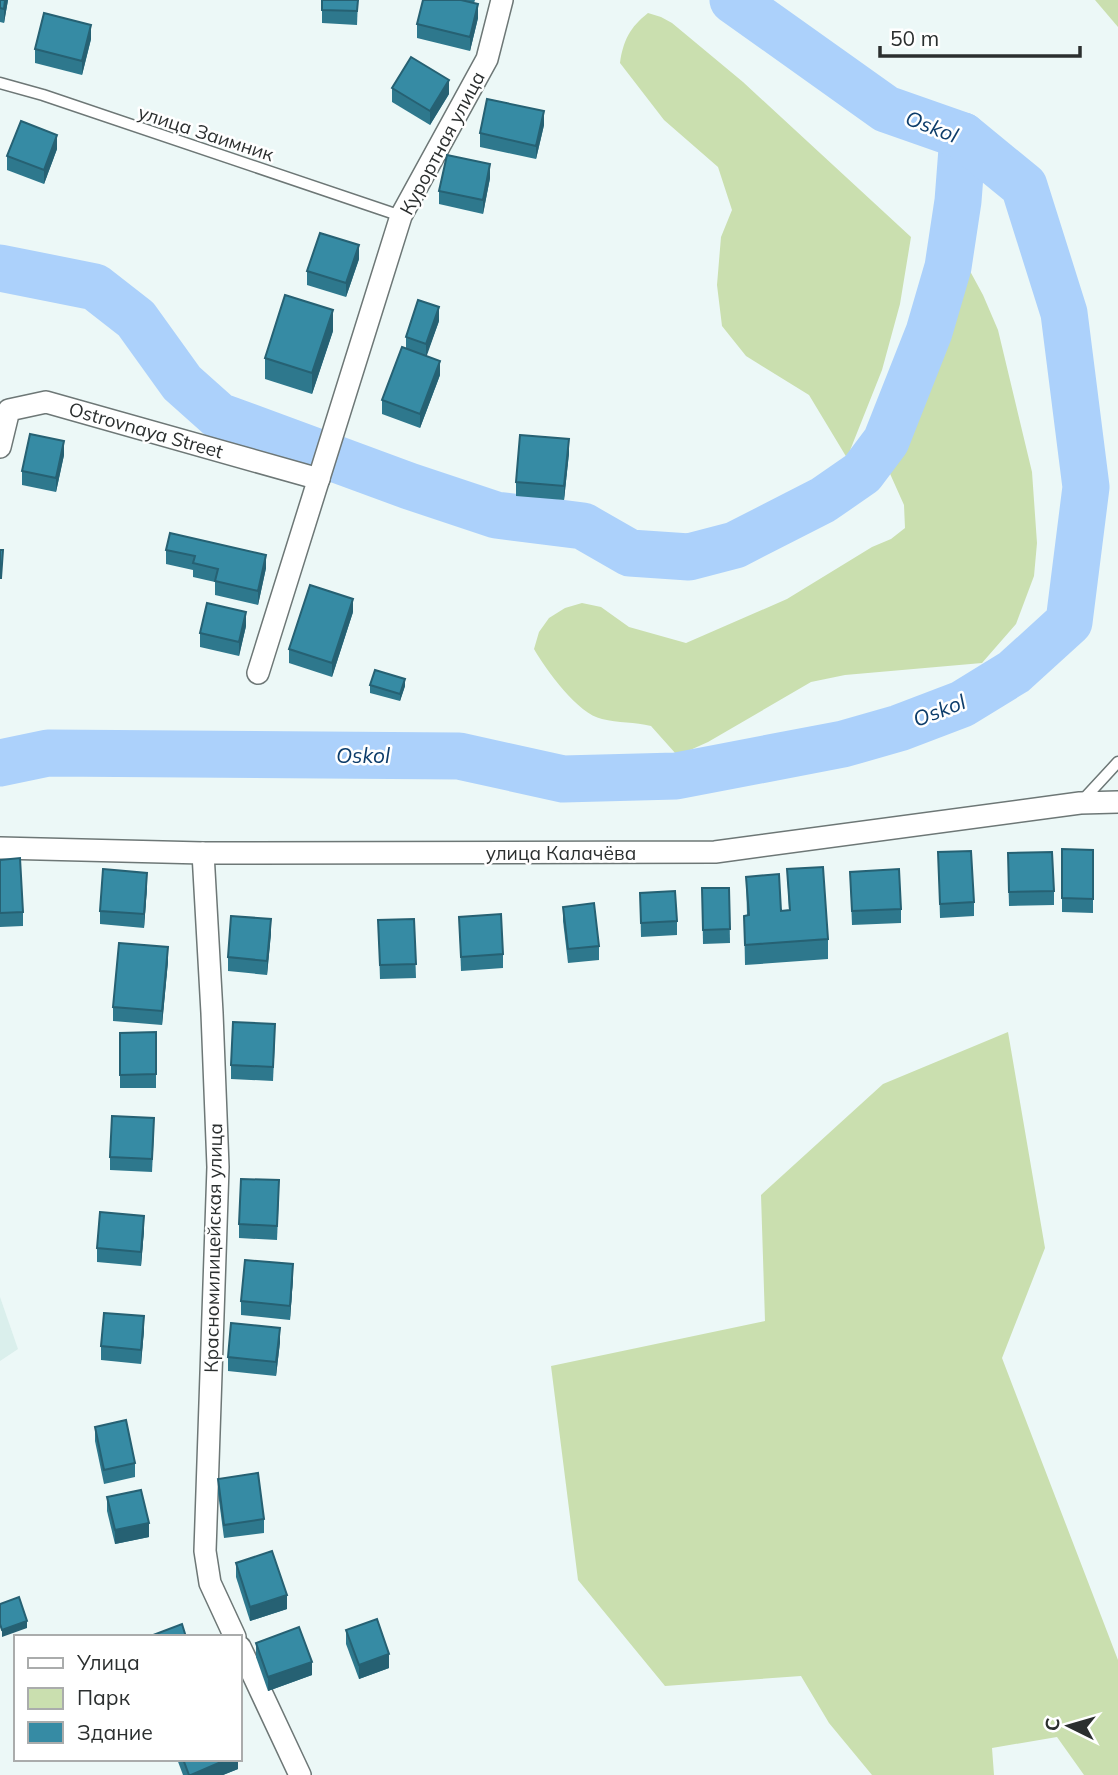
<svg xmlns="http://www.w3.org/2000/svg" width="1118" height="1775" font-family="Mulish,sans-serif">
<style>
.built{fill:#daefec}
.green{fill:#cadfaf}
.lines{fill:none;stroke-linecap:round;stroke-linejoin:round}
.river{stroke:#acd1fb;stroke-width:47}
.service-casing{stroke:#6d7776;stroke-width:13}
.minor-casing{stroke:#6d7776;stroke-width:24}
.service{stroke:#fff;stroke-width:10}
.minor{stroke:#fff;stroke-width:21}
.wall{fill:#2e788d}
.shaded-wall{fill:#266173}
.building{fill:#368ba4;stroke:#266173;stroke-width:2}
.labels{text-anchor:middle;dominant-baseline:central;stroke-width:5;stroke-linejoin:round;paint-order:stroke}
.street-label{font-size:19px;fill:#2b2f2f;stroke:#fff}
.water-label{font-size:21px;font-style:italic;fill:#0d3d6b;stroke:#fff}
</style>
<rect width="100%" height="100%" fill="#ecf8f7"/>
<polygon class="built" points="0,1297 18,1349 0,1361"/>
<g class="green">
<polygon points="1095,0 1118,0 1118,27"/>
<path d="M648 13 661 17 672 23 743 82 911 237 900 304 882 370 847 458 809 395 746 356 722 326 717 285 721 237 732 210 718 167 664 120 620 63C623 41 630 27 648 13Z"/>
<path d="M952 246 964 260 983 295 998 330 1032 472 1037 543 1034 576 1016 624 982 663 845 675 811 682 708 742 688 751 676 754 651 726C635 722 618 723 602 719 578 714 546 670 534 649L539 632 549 618 565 608 582 603 601 607 629 627 686 643 787 599 872 547 891 539 905 528 904 505 887 467 923 379 941 313Z"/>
<polygon points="1008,1032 1045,1248 1002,1358 1118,1660 1118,1775 1084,1775 1057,1737 992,1748 994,1775 872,1775 829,1723 801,1676 665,1686 578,1580 551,1366 765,1321 761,1195 883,1084"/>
</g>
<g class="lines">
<g class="river">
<polyline points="0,268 95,287 136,319 182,383 219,416 409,486 496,515 583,526 630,553 689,557 735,545 823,500 862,473 886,441 929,332 948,267 958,201 963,136"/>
<polyline points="0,763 48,753 459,756 563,779 676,776 843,744 899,728 962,704 1014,672 1069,622 1086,487 1064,313 1024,186 963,136 886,109 733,0"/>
</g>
<g class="service-casing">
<g id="service">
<polyline points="0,83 43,95 401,216"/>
<polyline points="1082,801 1118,762"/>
</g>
</g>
<g class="minor-casing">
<g id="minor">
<polyline points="0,447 9,410 46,402 319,479"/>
<polyline points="258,673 401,216 487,59 502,0"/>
<polyline points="0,848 203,853 715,852 1080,803 1118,802"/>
<polyline points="203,853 212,1013 218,1167 205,1551 210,1583 235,1637"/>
<polyline points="240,1647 300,1775"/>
</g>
</g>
<use href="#service" class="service"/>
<use href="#minor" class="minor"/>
</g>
<g class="wall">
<polygon points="0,0 8,0 4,23 0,22"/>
<polygon points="322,0 358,0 357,25 322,23"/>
<polygon points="423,0 475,0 474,3 478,18 470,51 417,38 417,24"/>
<polygon points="91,39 82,75 35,63 35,49"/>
<polygon points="392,88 449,94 430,125 392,102"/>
<polygon points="544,125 536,159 480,147 480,133"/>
<polygon points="57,149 44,184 7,170 7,156"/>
<polygon points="490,178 483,214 439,204 439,191"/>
<polygon points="359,259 346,297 307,285 307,271"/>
<polygon points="439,321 426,356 440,375 420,428 382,414 382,400 406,348 406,337"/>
<polygon points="333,331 312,394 265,379 265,358"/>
<polygon points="569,453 564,500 516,496 516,482"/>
<polygon points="64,455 56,492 22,485 22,471"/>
<polygon points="166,550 266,568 258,605 215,595 215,582 193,577 193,570 166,564"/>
<polygon points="353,612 332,677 289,663 289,649"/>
<polygon points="246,626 239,656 200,647 200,633"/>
<polygon points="370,685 405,686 400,701 370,693"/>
<polygon points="1062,849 1093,850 1093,913 1062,912"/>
<polygon points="938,852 974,902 974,916 940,918"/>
<polygon points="0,860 23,912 23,926 0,927"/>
<polygon points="1008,867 1054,891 1054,905 1009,906"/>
<polygon points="787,869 828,939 828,959 745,965 744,916 747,915 746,877 781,911 789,910"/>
<polygon points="850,872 901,909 901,923 852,925"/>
<polygon points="147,887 144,928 100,924 100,911"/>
<polygon points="702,888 729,888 730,943 703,944"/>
<polygon points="640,893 677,921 677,935 641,937"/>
<polygon points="563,907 599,946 599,960 568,963 563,921"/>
<polygon points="459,917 503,954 503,968 461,971"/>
<polygon points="414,919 416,978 380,979 378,920"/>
<polygon points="271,933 267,975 228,971 228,957"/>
<polygon points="168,961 162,1025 113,1021 113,1007"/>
<polygon points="156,1032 156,1088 120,1088 120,1033"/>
<polygon points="275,1038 273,1081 231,1079 231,1065"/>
<polygon points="154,1132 152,1172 110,1170 110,1157"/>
<polygon points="279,1194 277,1240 239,1238 239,1224"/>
<polygon points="144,1230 141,1266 97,1262 97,1248"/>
<polygon points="293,1278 290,1320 241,1315 241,1301"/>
<polygon points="144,1330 141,1364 101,1360 101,1346"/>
<polygon points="280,1342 276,1376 228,1371 228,1357"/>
<polygon points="95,1427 135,1463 135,1477 104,1484 95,1441"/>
<polygon points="218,1479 264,1519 264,1533 224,1538 218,1493"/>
<polygon points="107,1497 149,1537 115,1544 107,1511"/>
<polygon points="236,1563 287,1609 250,1621 236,1577"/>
<polygon points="346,1630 389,1668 359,1679 346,1644"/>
<polygon points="256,1643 312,1675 268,1691 256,1657"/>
<polygon points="177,1759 238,1759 238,1769 223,1775 183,1775"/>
</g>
<g class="shaded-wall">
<polygon points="5,0 8,0 4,23 4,9"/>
<polygon points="478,4 478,18 470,51 470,37"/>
<polygon points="91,25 91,39 82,75 82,61"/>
<polygon points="449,80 449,94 430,125 430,111"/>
<polygon points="544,111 544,125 536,159 536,146"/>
<polygon points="57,135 57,149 44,184 44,170"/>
<polygon points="490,164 490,178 483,214 483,200"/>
<polygon points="359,245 359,259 346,297 346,283"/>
<polygon points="439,307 439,321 426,358 426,344"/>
<polygon points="333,310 333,331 312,394 312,373"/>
<polygon points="440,361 440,375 420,428 420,414"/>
<polygon points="569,439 569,453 564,500 564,486"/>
<polygon points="64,441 64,455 56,492 56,478"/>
<polygon points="266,555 266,568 258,605 258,591"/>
<polygon points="353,599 353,612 332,677 332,663"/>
<polygon points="246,612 246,626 239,656 239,642"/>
<polygon points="405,679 405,686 400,701 400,694"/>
<polygon points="147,873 147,887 144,928 144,914"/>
<polygon points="271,919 271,933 267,975 267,961"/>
<polygon points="168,947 168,961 162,1025 162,1011"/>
<polygon points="144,1216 144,1230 141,1266 141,1252"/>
<polygon points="293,1264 293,1278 290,1320 290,1306"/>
<polygon points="144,1316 144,1330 141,1364 141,1350"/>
<polygon points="280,1328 280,1342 276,1376 276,1362"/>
<polygon points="149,1523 149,1537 115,1544 115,1530"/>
<polygon points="287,1595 287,1609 250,1621 250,1607"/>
<polygon points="27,1621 27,1628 2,1637 2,1630"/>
<polygon points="389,1654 389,1668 359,1679 359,1665"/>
<polygon points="312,1662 312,1675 268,1691 268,1677"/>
<polygon points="228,1759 238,1759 238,1769 223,1775 191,1775"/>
</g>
<g class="building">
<polygon points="0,0 5,0 4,9 0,8"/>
<polygon points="322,0 358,0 357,11 322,10"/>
<polygon points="423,0 461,0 478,4 470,37 417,24"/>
<polygon points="44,13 91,25 82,61 35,49"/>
<polygon points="411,57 449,80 430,111 392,88"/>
<polygon points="487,99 544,111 536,146 480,133"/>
<polygon points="21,121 57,135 44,170 7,156"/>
<polygon points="447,155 490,164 483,200 439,191"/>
<polygon points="320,233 359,245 346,283 307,271"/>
<polygon points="285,295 333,310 312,373 265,358"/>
<polygon points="418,300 439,307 426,344 406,337"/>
<polygon points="402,347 440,361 420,414 382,400"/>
<polygon points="30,434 64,441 56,478 22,471"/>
<polygon points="520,435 569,439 564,486 516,482"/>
<polygon points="170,533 266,555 258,591 215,581 218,569 193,563 195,556 166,550"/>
<polygon points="0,550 3,550 1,578 0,578"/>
<polygon points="310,585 353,599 332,663 289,649"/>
<polygon points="207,603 246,612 239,642 200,633"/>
<polygon points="375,670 405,679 400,694 370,685"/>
<polygon points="1062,849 1093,850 1093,899 1062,898"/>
<polygon points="971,851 974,902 940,904 938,852"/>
<polygon points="1052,852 1054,891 1009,892 1008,853"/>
<polygon points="20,858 23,912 0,913 0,860"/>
<polygon points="823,867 828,939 745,945 744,916 749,915 746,877 779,874 781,911 790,910 787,869"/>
<polygon points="103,869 147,873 144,914 100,911"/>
<polygon points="899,869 901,909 852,911 850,872"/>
<polygon points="702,888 729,888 730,929 703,930"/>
<polygon points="675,891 677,921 641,923 640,893"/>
<polygon points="594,903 599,946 568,949 563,907"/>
<polygon points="501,914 503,954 461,957 459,917"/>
<polygon points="231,916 271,919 267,961 228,957"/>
<polygon points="414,919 416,964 380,965 378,920"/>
<polygon points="119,943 168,947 162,1011 113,1007"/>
<polygon points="233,1022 275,1024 273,1067 231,1065"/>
<polygon points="156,1032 156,1074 120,1075 120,1033"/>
<polygon points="112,1116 154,1118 152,1159 110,1157"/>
<polygon points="241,1179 279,1180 277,1226 239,1224"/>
<polygon points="100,1212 144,1216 141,1252 97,1248"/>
<polygon points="245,1260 293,1264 290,1306 241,1301"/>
<polygon points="104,1313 144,1316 141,1350 101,1346"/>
<polygon points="231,1323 280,1328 276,1362 228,1357"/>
<polygon points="126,1420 135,1463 104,1470 95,1427"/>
<polygon points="258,1473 264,1519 224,1525 218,1479"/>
<polygon points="141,1490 149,1523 115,1530 107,1497"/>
<polygon points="272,1551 287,1595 250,1607 236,1563"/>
<polygon points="19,1597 27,1621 2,1630 0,1624 0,1604"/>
<polygon points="377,1619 389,1654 359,1665 346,1630"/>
<polygon points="182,1624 186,1637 148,1637"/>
<polygon points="299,1627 312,1662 268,1677 256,1643"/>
<polygon points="183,1759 228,1759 191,1775 189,1775"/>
</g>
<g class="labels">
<g class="street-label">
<text transform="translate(206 133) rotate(18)">улица Заимник</text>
<text transform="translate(442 143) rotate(-62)">Курортная улица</text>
<text transform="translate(146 430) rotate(16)">Ostrovnaya Street</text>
<text x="561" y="853">улица Калачёва</text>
<text transform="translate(213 1248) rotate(-89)">Красномилицейская улица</text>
</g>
<g class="water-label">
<text transform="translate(932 126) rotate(21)">Oskol</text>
<text transform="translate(939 710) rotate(-21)">Oskol</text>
<text x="363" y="755">Oskol</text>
</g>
</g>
<rect x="14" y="1635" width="228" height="126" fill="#ffffff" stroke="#aaacac" stroke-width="2"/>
<rect x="28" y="1658" width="35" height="10" fill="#ffffff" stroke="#aaacac" stroke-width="2"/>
<text x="77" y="1670" font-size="21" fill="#2b2f2f">Улица</text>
<rect x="28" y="1688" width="35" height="21" fill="#cadfaf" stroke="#aaacac" stroke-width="2"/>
<text x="77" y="1705" font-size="21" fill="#2b2f2f">Парк</text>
<rect x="28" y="1722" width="35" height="21" fill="#368ba4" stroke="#aaacac" stroke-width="2"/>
<text x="77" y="1740" font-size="21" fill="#2b2f2f">Здание</text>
<g transform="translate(1069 1726) rotate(275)" stroke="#ffffff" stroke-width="5" paint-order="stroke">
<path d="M0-5L12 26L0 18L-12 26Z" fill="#2b2f2f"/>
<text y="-10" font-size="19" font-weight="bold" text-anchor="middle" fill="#2b2f2f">С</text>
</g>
<path d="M880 46v10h200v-10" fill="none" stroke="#2b2f2f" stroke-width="3.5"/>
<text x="890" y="46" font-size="21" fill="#2b2f2f" stroke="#ffffff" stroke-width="5" paint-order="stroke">50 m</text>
</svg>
